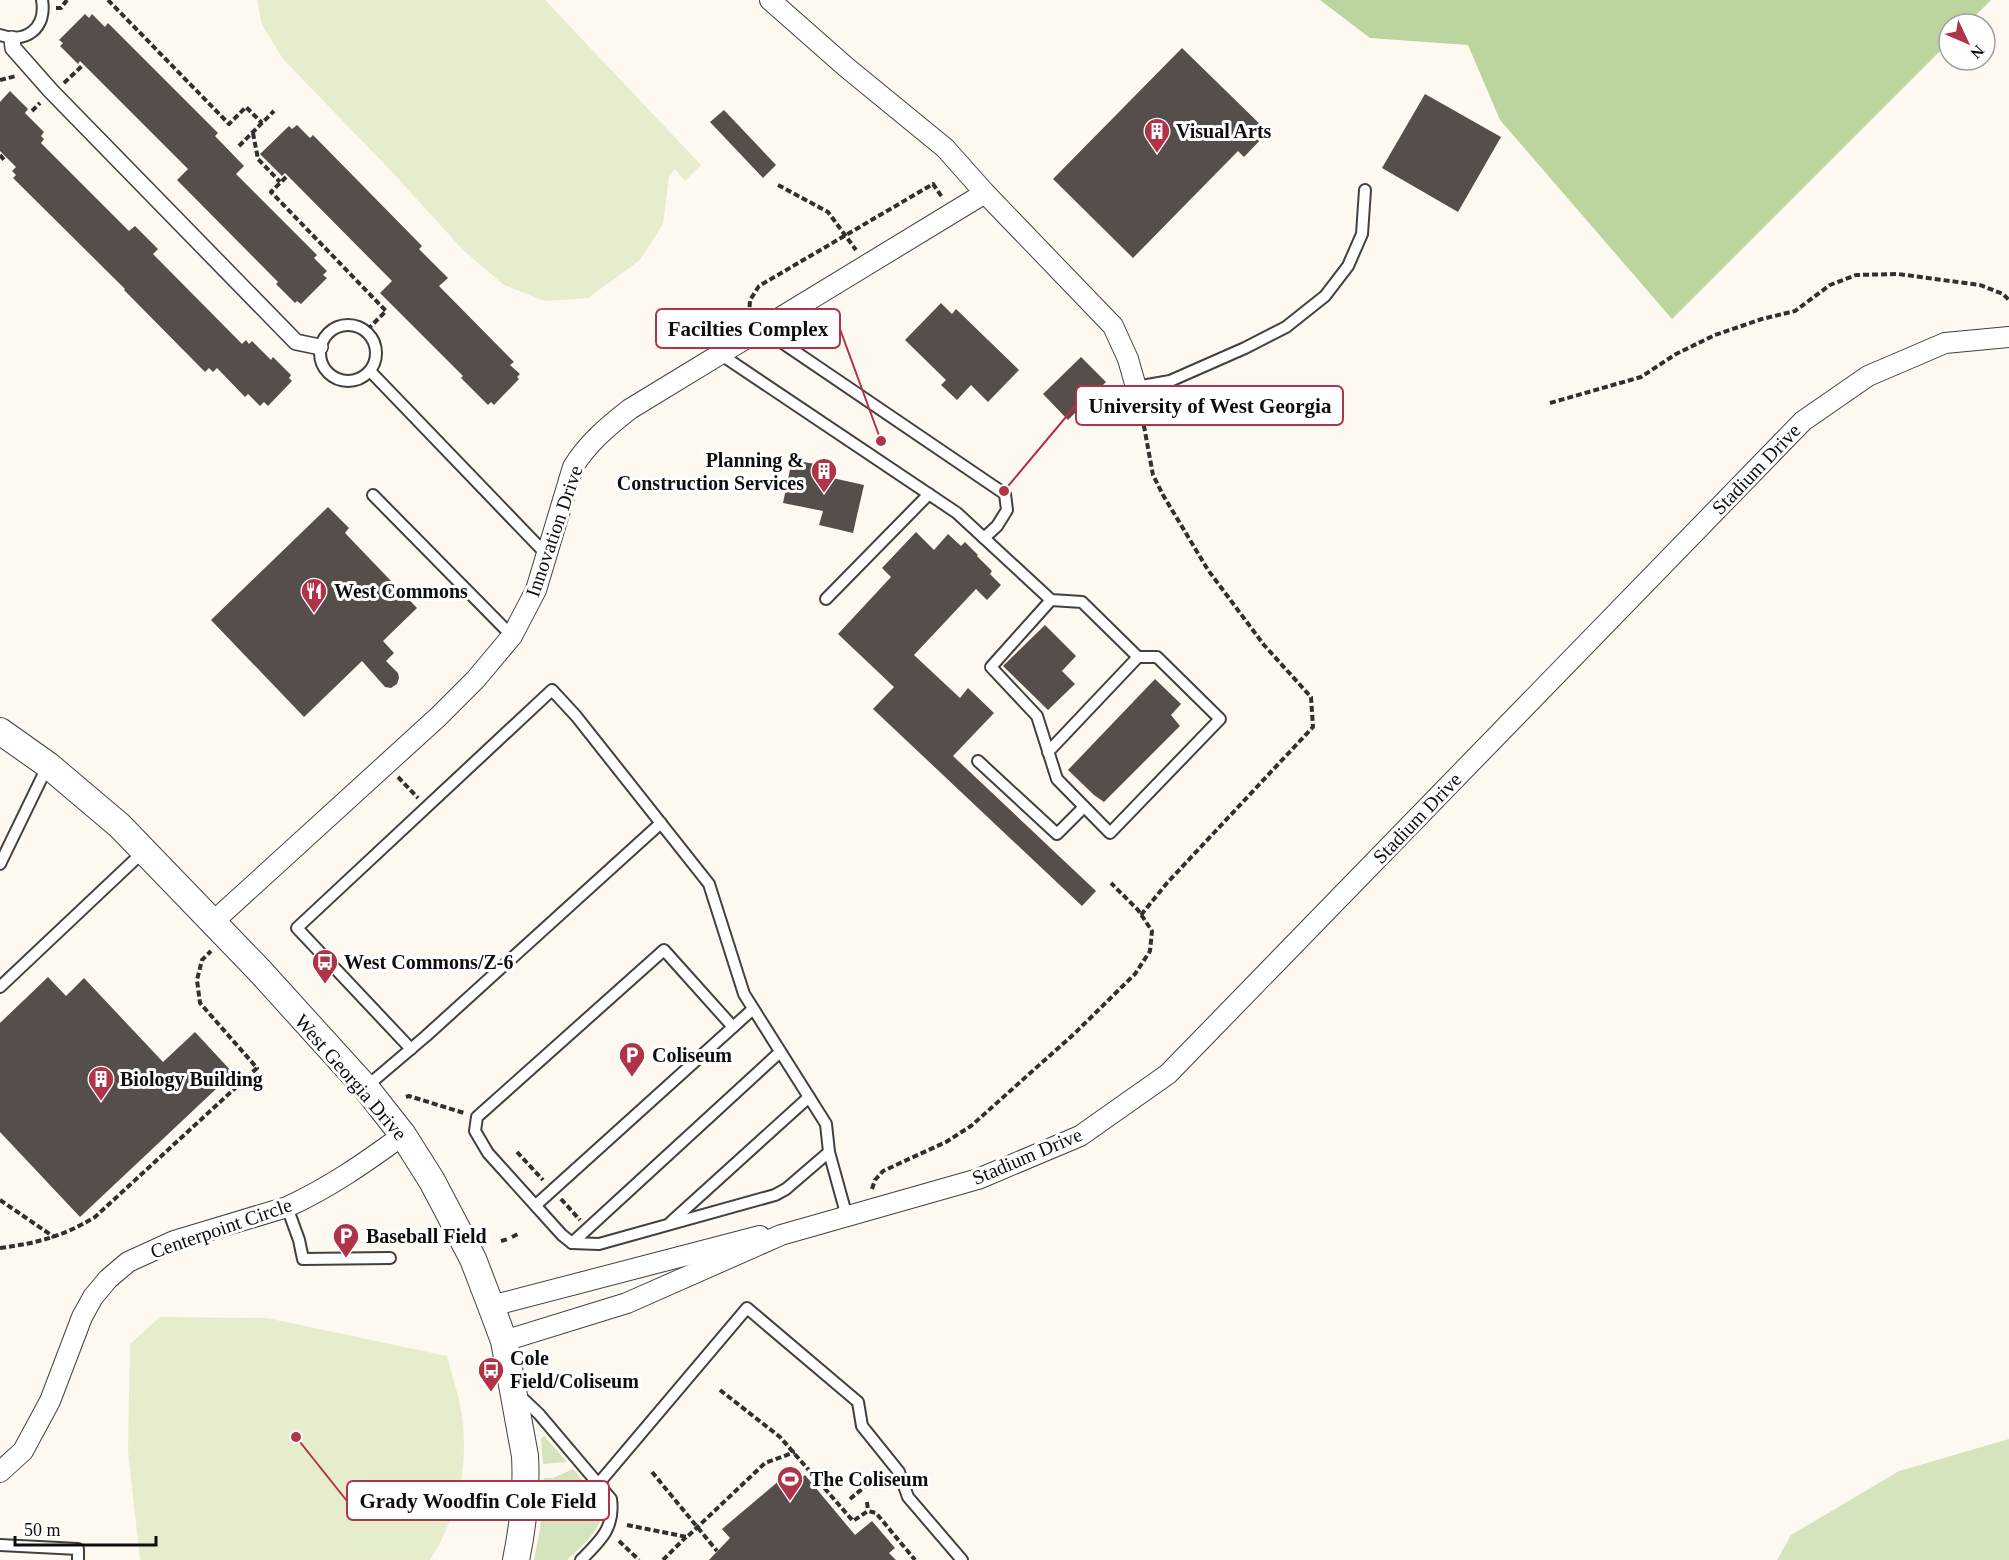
<svg xmlns="http://www.w3.org/2000/svg" width="2009" height="1560" font-family="'Times New Roman',serif">
<style>
.green{fill:#d6e4bd}
.forest{fill:#bcd49e}
.pitch{fill:#e6edcd}
.building{fill:#554e4b}
.lines{fill:none;stroke-linecap:round;stroke-linejoin:round}
.service-casing{stroke:#414141;stroke-width:14}
.pedestrian-casing{stroke:#414141;stroke-width:18}
.minor-casing{stroke:#414141;stroke-width:22}
.tertiary-casing{stroke:#414141;stroke-width:28}
.path{stroke:#303030;stroke-width:4;stroke-dasharray:6 3;stroke-linecap:butt}
.service{stroke:#fff;stroke-width:10}
.pedestrian{stroke:#fff;stroke-width:15}
.minor{stroke:#fff;stroke-width:20}
.tertiary{stroke:#fff;stroke-width:26}
.labels{text-anchor:middle;dominant-baseline:central;stroke-width:6;stroke-linejoin:round;paint-order:stroke}
.poi-label{font-size:20px;font-weight:bold;fill:#0e0e0e;stroke:#fff;text-anchor:start}
.street-label{font-size:20px;fill:#0e0e0e;stroke:#fff}
.leader{fill:none;stroke:#af3448;stroke-width:2}
.callout-dot{fill:#af3448;stroke:#fff;stroke-width:2}
.callout{fill:#fff;stroke:#af3448;stroke-width:2}
.callout-label{font-size:21px;text-anchor:middle;font-weight:bold;fill:#0e0e0e}
</style>
<rect width="100%" height="100%" fill="#fdf9f0"/>
<g class="green">
<polygon points="544,1436 567,1462 543,1464 541,1439"/>
<polygon points="2009,1439 2009,1560 1777,1560 1791,1535 1899,1471"/>
<path d="M573 1469C581 1479 590 1488 597 1498 614 1521 582 1545 567 1560H534L540 1529 544 1478H553Z"/>
</g>
<polygon class="forest" points="1320,0 1991,0 1967,24 1949,24 1949,42 1672,319 1500,120 1468,45 1370,38"/>
<g class="pitch">
<polygon points="257,0 545,0 701,165 685,181 675,169 669,176 663,224 640,260 588,298 545,301 504,285 463,250 394,174 283,59 262,25"/>
<path d="M160 1317 267 1318 447 1356C451 1373 457 1389 460 1405 471 1459 459 1515 430 1560H140L128 1451 130 1344Z"/>
</g>
<g class="building">
<polygon points="85,14 89,18 92,14 105,27 108,23 218,133 215,136 244,166 236,174 317,255 314,258 327,271 323,275 327,278 301,304 297,301 295,303 276,284 278,282 177,180 188,169 80,61 78,64 60,46 63,43 59,40"/>
<polygon points="1182,48 1268,132 1244,157 1238,151 1133,258 1053,179"/>
<polygon points="10,91 28,109 25,113 44,132 41,136 44,139 41,143 129,231 135,226 158,249 153,254 242,344 246,340 249,344 252,341 271,360 273,357 291,375 289,378 292,381 268,406 264,402 260,406 248,394 245,397 217,368 213,372 209,368 205,372 124,290 125,289 13,178 16,175 12,171 16,167 0,151 0,102"/>
<polygon points="1425,94 1501,137 1458,212 1382,168"/>
<polygon points="724,110 776,165 763,178 710,122"/>
<polygon points="297,125 310,138 313,135 422,246 419,249 448,278 439,286 514,362 510,365 520,374 517,377 519,379 494,405 491,402 488,405 461,378 463,376 380,293 392,281 285,173 282,176 260,154 289,126 292,129"/>
<polygon points="941,303 952,314 956,309 1019,370 988,402 971,385 957,400 941,385 946,380 905,340"/>
<polygon points="1081,357 1106,382 1068,420 1043,394"/>
<polygon points="792,460 821,465 819,475 864,485 853,533 819,525 823,511 783,503"/>
<polygon points="328,507 349,528 345,533 417,608 383,641 394,653 386,661 398,673 399,678 397,684 391,688 385,687 362,661 304,717 211,620"/>
<polygon points="916,532 934,550 948,534 961,546 965,542 978,555 977,556 992,571 990,574 1001,585 987,600 976,589 914,655 960,698 968,688 994,713 953,756 1096,891 1082,906 873,709 894,687 838,634 891,577 882,568"/>
<polygon points="1045,625 1076,656 1062,671 1075,684 1048,710 1003,666"/>
<polygon points="1155,679 1181,704 1171,715 1180,726 1104,802 1094,795 1068,770"/>
<polygon points="48,977 66,996 84,978 163,1062 195,1032 233,1073 80,1217 0,1132 0,1023"/>
<polygon points="787,1474 795,1483 805,1475 855,1535 872,1521 895,1548 889,1553 896,1560 709,1560 730,1538 722,1529"/>
</g>
<g class="lines">
<g class="service-casing">
<g id="service">
<path d="M0 35C26 44 47 28 42 0"/>
<circle cx="348" cy="353" r="28"/>
<polyline points="762,329 1005,494 1007,510 997,526 984,538"/>
<polyline points="720,354 957,513 1051,600 1082,602 1138,657 1157,657 1220,719 1110,833 1057,779 1037,716 991,667 1051,600"/>
<polyline points="370,371 547,555"/>
<polyline points="1136,387 1170,381 1245,348 1286,327 1325,296 1348,266 1362,234 1365,190"/>
<polyline points="373,495 512,636"/>
<polyline points="826,599 929,494"/>
<polyline points="1048,752 1138,657"/>
<polyline points="978,761 1057,834 1084,807"/>
<polyline points="0,864 48,765"/>
<polyline points="0,987 144,851"/>
<polyline points="733,1027 664,950 477,1117 475,1131 488,1153 562,1235 572,1243 599,1244 775,1195 786,1189 829,1152"/>
<polyline points="411,1049 297,928 552,690 576,716 709,884 744,994 826,1124 829,1152 847,1217"/>
<polyline points="366,1087 426,1036 661,823"/>
<polyline points="536,1205 753,1009"/>
<polyline points="287,1207 299,1240 303,1259 390,1258"/>
<polyline points="671,1222 809,1097"/>
<polyline points="572,1243 780,1052"/>
<path d="M520 1396 539 1414 611 1499C615 1528 600 1541 581 1560"/>
<polyline points="599,1483 747,1308 858,1402 862,1426 899,1472 908,1497 962,1560"/>
<polyline points="0,1545 78,1549 78,1560"/>
</g>
</g>
<g class="pedestrian-casing">
<polyline id="pedestrian" points="12,39 13,48 51,91 296,342 320,347"/>
</g>
<g class="minor-casing">
<g id="minor">
<polyline points="770,0 846,67 945,148 985,193 1113,326 1128,359 1138,394"/>
<path d="M213 922 438 717 476 679 512 636 536 590 573 467C588 443 607 427 630 409L985 193"/>
<polyline points="491,1306 760,1236"/>
<polyline points="504,1341 627,1303 781,1235 978,1179 1080,1136 1168,1074 1803,421 1868,376 1945,343 2009,337"/>
<path d="M0 1472 23 1451 50 1401 82 1317 93 1297 108 1279 128 1262 174 1241 287 1207C329 1188 366 1162 403 1135"/>
</g>
</g>
<g class="tertiary-casing">
<path id="tertiary" d="M0 731 48 765 120 826 259 970 366 1088 403 1135 432 1181 473 1259 491 1306 504 1341 525 1456C527 1491 523 1526 516 1560"/>
</g>
<g class="path">
<polyline points="108,0 229,124 246,107 262,123"/>
<polyline points="56,8 61,8 67,0"/>
<polyline points="0,80 16,76"/>
<polyline points="64,83 83,65"/>
<polyline points="32,111 40,103"/>
<polyline points="253,133 258,159 280,182"/>
<polyline points="239,146 274,111"/>
<polyline points="0,155 5,161"/>
<polyline points="286,177 271,192 386,311 366,331"/>
<polyline points="778,185 828,212 856,250"/>
<polyline points="749,316 750,300 759,286 933,184 942,197"/>
<polyline points="1550,403 1641,377 1676,354 1715,335 1762,319 1795,311 1830,285 1856,275 1898,274 1980,285 2003,294 2009,300"/>
<polyline points="398,777 418,798"/>
<polyline points="1141,915 1167,883 1313,727 1311,697 1264,645 1208,570 1163,495 1153,475 1141,410"/>
<polyline points="406,1097 409,1096 464,1113"/>
<polyline points="517,1152 543,1180"/>
<polyline points="872,1189 875,1180 883,1171 946,1142 971,1126 1075,1033 1135,974 1150,951 1152,931 1138,910 1111,883"/>
<polyline points="561,1199 580,1220"/>
<polyline points="0,1200 54,1237"/>
<polyline points="512,1237 518,1234"/>
<polyline points="501,1241 508,1239"/>
<path d="M0 1248C37 1243 62 1237 95 1217L257 1068 200 1003 197 980 202 960 211 951"/>
<polyline points="720,1390 780,1437 853,1521 868,1511 876,1513 915,1560"/>
<polyline points="652,1472 717,1551"/>
<polyline points="850,1499 868,1484"/>
<polyline points="867,1502 868,1511"/>
<polyline points="627,1525 687,1537 765,1463 795,1452"/>
<polyline points="619,1541 639,1560"/>
<polyline points="663,1560 686,1537"/>
</g>
<use href="#service" class="service"/>
<use href="#pedestrian" class="pedestrian"/>
<use href="#minor" class="minor"/>
<use href="#tertiary" class="tertiary"/>
</g>
<defs>
<g id="building-pin" transform="scale(1.35)"><path d="M0 17L-7.5 6A9.5 9.5 0 1 1 7.5 6Z" fill="#af3448" stroke="#fff"/><path d="M-4-6H4V6H1V3H-1V6H-4ZM-2.5-4.3h1.7v1.8h-1.7ZM.8-4.3h1.7v1.8H.8ZM-2.5-1h1.7V.8h-1.7ZM.8-1h1.7V.8H.8Z" fill="#fff"/></g>
<g id="restaurant-pin" transform="scale(1.35)"><path d="M0 17L-7.5 6A9.5 9.5 0 1 1 7.5 6Z" fill="#af3448" stroke="#fff"/><path d="M-5-6h1v4h1v-4h1v4h1v-4h1v5L-1.5 .5V6h-2V.5L-5-1ZM5-6V6H3V1.5H1.5Q1.5-4 5-6Z" fill="#fff"/></g>
<g id="bus-pin" transform="scale(1.35)"><path d="M0 17L-7.5 6A9.5 9.5 0 1 1 7.5 6Z" fill="#af3448" stroke="#fff"/><path d="M-5-6H5V4H4V6H2V4H-2V6H-4V4H-5ZM-3.5-4V0h7V-4ZM-3.5 1.2v1.5H-2V1.2ZM2 1.2v1.5H3.5V1.2Z" fill="#fff"/></g>
<g id="parking-pin" transform="scale(1.35)"><path d="M0 17L-7.5 6A9.5 9.5 0 1 1 7.5 6Z" fill="#af3448" stroke="#fff"/><path d="M-3.5-5.5H1a3.5 3.5 0 0 1 0 7H-1V5.5H-3.5ZM-1-3.4V-.6H.8a1.4 1.4 0 0 0 0-2.8Z" fill="#fff"/></g>
<g id="stadium-pin" transform="scale(1.35)"><path d="M0 17L-7.5 6A9.5 9.5 0 1 1 7.5 6Z" fill="#af3448" stroke="#fff"/><path d="M0-5a6.5 5 0 1 0 0 10a6.5 5 0 1 0 0-10ZM-3.5-1.8h7v3.6h-7Z" fill="#fff"/></g>
</defs>
<g fill-rule="evenodd">
<use href="#building-pin" x="1157" y="131"/>
<use href="#building-pin" x="824" y="471"/>
<use href="#restaurant-pin" x="314" y="591"/>
<use href="#bus-pin" x="325" y="962"/>
<use href="#parking-pin" x="632" y="1055"/>
<use href="#building-pin" x="101" y="1079"/>
<use href="#parking-pin" x="346" y="1236"/>
<use href="#bus-pin" x="491" y="1370"/>
<use href="#stadium-pin" x="790" y="1479"/>
</g>
<g class="labels">
<g class="poi-label">
<text x="1176" y="131">Visual Arts</text>
<text x="804" y="460" text-anchor="end">Planning &amp;<tspan x="804" dy="23">Construction Services</tspan></text>
<text x="334" y="591">West Commons</text>
<text x="344" y="962">West Commons/Z-6</text>
<text x="652" y="1055">Coliseum</text>
<text x="120" y="1079">Biology Building</text>
<text x="366" y="1236">Baseball Field</text>
<text x="510" y="1358">Cole<tspan x="510" dy="23">Field/Coliseum</tspan></text>
<text x="810" y="1479">The Coliseum</text>
</g>
<g class="street-label">
<text transform="translate(1756 469) rotate(-46)">Stadium Drive</text>
<text transform="translate(554 531) rotate(-71)">Innovation Drive</text>
<text transform="translate(1417 818) rotate(-46)">Stadium Drive</text>
<text transform="translate(351 1077) rotate(49)">West Georgia Drive</text>
<text transform="translate(1027 1156) rotate(-23)">Stadium Drive</text>
<text transform="translate(221 1228) rotate(-19)">Centerpoint Circle</text>
</g>
</g>
<path class="leader" d="M881 441L840 329M1004 491L1076 405M296 1437L347 1501"/>
<g class="callout-dot">
<circle cx="881" cy="441" r="6"/>
<circle cx="1004" cy="491" r="6"/>
<circle cx="296" cy="1437" r="6"/>
</g>
<g class="callout">
<rect x="656" y="309" width="184" height="39" rx="6"/>
<rect x="1076" y="386" width="267" height="39" rx="6"/>
<rect x="347" y="1481" width="262" height="39" rx="6"/>
</g>
<g class="callout-label">
<text x="748" y="336">Facilties Complex</text>
<text x="1210" y="413">University of West Georgia</text>
<text x="478" y="1508">Grady Woodfin Cole Field</text>
</g>
<g transform="translate(1967 42) rotate(134)"><circle r="28" fill="#ffffff" stroke="#9f9f9f" stroke-width="1.5"/>
<path d="M0-4.5L10 22L0 15L-10 22Z" fill="#af3448"/>
<text y="-9" font-size="16" font-weight="bold" text-anchor="middle" fill="#0e0e0e">N</text>
</g>
<path d="M15 1536v9h141v-9" fill="none" stroke="#0e0e0e" stroke-width="3"/>
<text x="24" y="1536" font-size="18" fill="#0e0e0e" stroke="#ffffff" stroke-width="4.5" paint-order="stroke">50 m</text>
</svg>
